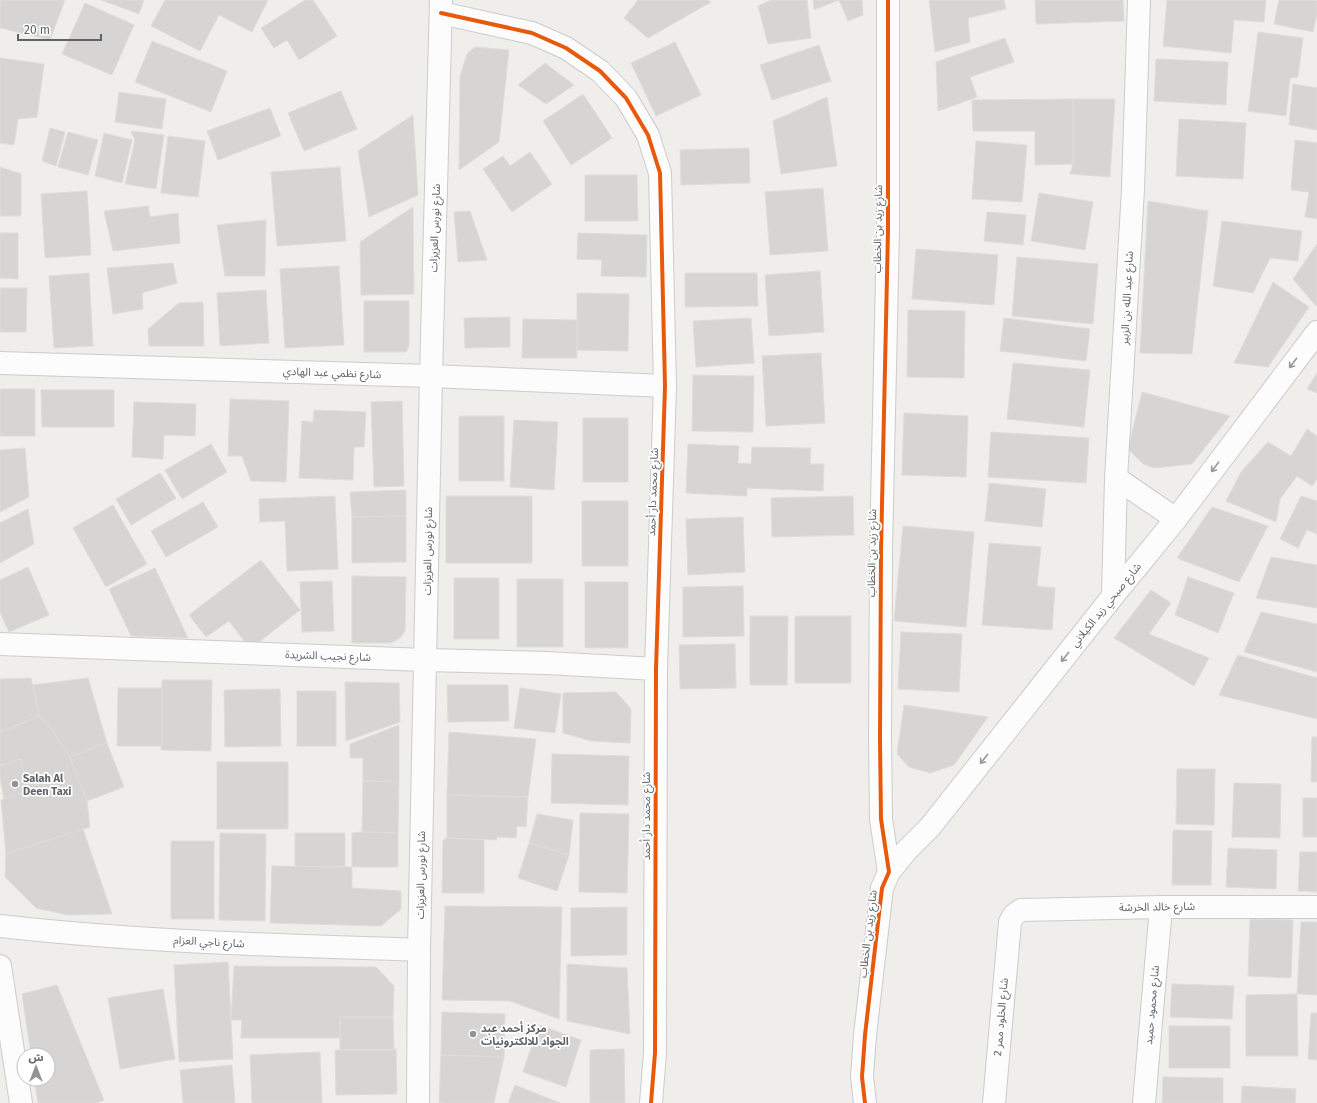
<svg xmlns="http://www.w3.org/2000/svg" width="1317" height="1103" font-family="'Fira Sans','Noto Sans Arabic',sans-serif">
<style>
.building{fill:#d6d5d3;stroke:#deddd9}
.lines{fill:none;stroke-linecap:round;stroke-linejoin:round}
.minor-casing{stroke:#cbcccc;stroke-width:24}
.minor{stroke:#fdfcfc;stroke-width:22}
.cycleway-casing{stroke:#fff;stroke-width:6}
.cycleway{stroke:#e8590c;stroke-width:4}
.oneway{stroke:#96999c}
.poi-dot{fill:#919496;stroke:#fff;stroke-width:1.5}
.labels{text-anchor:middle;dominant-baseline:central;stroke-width:3.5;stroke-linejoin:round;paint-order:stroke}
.street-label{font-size:11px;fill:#5f6368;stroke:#fff}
.poi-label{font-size:11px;font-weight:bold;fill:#5f6368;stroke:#fff;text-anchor:start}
</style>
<rect width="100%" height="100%" fill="#efeeea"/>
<g class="building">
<polygon points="0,0 65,0 50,40 0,28"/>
<polygon points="101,0 144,0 139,14"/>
<polygon points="165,0 268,0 252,32 219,15 200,51 151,26"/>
<polygon points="305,0 313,0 337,36 299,60 287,40 274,48 261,28"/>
<polygon points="638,0 708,0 711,2 648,38 624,18"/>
<polygon points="771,0 807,0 811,38 768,44 758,6"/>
<polygon points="813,0 862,0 863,15 848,21 839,0 814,10"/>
<polygon points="929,0 1004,0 1006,9 968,18 970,42 935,52"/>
<polygon points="1035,0 1123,0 1124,21 1036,24"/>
<polygon points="1167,0 1266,0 1264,22 1234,20 1231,53 1163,46"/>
<polygon points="1279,0 1313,0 1317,1 1317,14 1313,32 1274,24"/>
<polygon points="85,3 134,25 112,75 62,54"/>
<polygon points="1258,32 1303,38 1298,77 1290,78 1286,116 1248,111"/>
<polygon points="1005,38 1014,62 970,77 977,97 938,111 936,62"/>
<polygon points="152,41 227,71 211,112 135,82"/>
<polygon points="675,42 701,95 656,116 631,63"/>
<polygon points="819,45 831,81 772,100 760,65"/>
<polygon points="475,47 509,50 499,142 459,170 460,77 467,54"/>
<polygon points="0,58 44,64 37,117 18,119 14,145 0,143"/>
<polygon points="1156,59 1228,62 1226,105 1154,101"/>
<polygon points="545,63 574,85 546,104 518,85"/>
<polygon points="1293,84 1317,88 1317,130 1289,125"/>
<polygon points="341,91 357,129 304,151 288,113"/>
<polygon points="119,92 166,99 162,129 115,122"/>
<polygon points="583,94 612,138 571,165 543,121"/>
<polygon points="827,97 837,166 781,174 773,121"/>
<polygon points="1073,99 1115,99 1110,177 1070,174 1073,164"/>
<polygon points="1073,99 1073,164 1035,165 1035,131 973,131 972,100"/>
<polygon points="270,108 281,136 218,160 207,131"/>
<polygon points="413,115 418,195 369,217 358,151"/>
<polygon points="1179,119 1246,123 1243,179 1176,176"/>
<polygon points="50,128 65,132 56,166 42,161"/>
<polygon points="131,131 164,135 156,189 125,184 135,140"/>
<polygon points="68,132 98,140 88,175 58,167"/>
<polygon points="104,133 132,140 122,183 95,176"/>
<polygon points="168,136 205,141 198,197 161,193"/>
<polygon points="1295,140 1317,143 1317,219 1305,217 1309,192 1291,190"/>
<polygon points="976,141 1027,145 1022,202 972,199"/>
<polygon points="749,148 750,183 681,185 680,150"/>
<polygon points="530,152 552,184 512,212 483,169 503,156 510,166"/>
<polygon points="0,167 21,174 21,216 0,216"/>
<polygon points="340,167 346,241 277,246 271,172"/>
<polygon points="585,175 637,175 638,221 585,221"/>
<polygon points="823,188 828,251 770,255 765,192"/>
<polygon points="87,191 91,255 45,258 41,194"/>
<polygon points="1039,193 1093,202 1085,250 1031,241"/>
<polygon points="1148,201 1208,211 1192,354 1140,353"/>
<polygon points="148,206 150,217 178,213 180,243 113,251 104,211"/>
<polygon points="413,207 414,294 361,295 360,242"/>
<polygon points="470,211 487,260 458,262 454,212"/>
<polygon points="987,212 1026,215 1023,245 984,241"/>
<polygon points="266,220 265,276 225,276 217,225"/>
<polygon points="1222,221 1302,231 1298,261 1270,258 1253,293 1213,286"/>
<polygon points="0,233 18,233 18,279 0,278"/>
<polygon points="578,233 647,235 646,277 601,276 602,260 577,259"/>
<polygon points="1317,244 1317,304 1316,306 1293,279"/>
<polygon points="916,249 998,255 994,305 912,299"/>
<polygon points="1017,257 1098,264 1093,324 1012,316"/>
<polygon points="173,263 177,283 142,293 143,309 113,314 107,268"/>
<polygon points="339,266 344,345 285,348 280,269"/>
<polygon points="820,271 824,332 769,336 765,275"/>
<polygon points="89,273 93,346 54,348 49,276"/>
<polygon points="685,273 757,273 758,306 685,307"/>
<polygon points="1273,282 1309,307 1268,367 1234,363"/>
<polygon points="0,288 27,288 26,332 0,332"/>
<polygon points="266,290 269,343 220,346 217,293"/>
<polygon points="577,293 629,294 628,351 577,350"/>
<polygon points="364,301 409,301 409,346 406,352 364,352"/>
<polygon points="203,302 204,346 149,346 148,329 179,303"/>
<polygon points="908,310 965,311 964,378 907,377"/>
<polygon points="510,317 510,347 465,348 464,318"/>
<polygon points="751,318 754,363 696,367 693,321"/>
<polygon points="1004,318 1090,329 1086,361 1000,351"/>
<polygon points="523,319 577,320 577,358 522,358"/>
<polygon points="821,353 825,423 766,426 762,356"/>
<polygon points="1013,363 1090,370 1084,427 1007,419"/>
<polygon points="1317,373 1317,393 1307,389"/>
<polygon points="693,375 754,376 753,432 692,431"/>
<rect x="0" y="389" width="35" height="47"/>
<polygon points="41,390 114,390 114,427 42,427"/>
<polygon points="1142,392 1230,416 1192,464 1154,468 1143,464 1128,449"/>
<polygon points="230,399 289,401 286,482 251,481 242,456 228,456"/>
<polygon points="402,401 404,486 374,487 371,402"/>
<polygon points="134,402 196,404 195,436 164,435 163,459 132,457"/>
<polygon points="314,410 366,412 364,447 354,447 353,480 299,478 302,421 313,422"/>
<polygon points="904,413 968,416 966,477 902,475"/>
<rect x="459" y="416" width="45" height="65"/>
<rect x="583" y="418" width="45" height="64"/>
<polygon points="514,420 558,422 554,490 510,487"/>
<polygon points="1307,429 1317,436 1317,479 1312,486 1297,476 1280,499 1276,522 1226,501 1241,472 1268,442 1291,456"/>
<polygon points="991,432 1089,438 1086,483 988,477"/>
<polygon points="211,444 227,472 182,499 165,470"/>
<polygon points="688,444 739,446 738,463 751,464 752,447 811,448 810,464 824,464 823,491 747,488 747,496 686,493"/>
<polygon points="25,448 29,497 0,512 0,450"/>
<polygon points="160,473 176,498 131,525 116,499"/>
<polygon points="989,483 1046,489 1042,527 985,521"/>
<polygon points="406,490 406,516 352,517 350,492"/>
<polygon points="335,496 338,569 287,571 285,521 260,522 259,499"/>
<rect x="446" y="496" width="86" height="67"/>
<polygon points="853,496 854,535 772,537 771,498"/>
<polygon points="1301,496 1317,501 1317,534 1307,530 1298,548 1280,539"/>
<rect x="582" y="501" width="46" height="65"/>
<polygon points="203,502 218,527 166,557 151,531"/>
<polygon points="113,505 147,564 106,587 73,528"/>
<polygon points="1212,507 1268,526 1239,582 1177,558"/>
<polygon points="28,509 34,544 0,563 0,523"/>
<polygon points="406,516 406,562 352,563 352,517"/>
<polygon points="743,517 745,572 688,575 686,519"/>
<polygon points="903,526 974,532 966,627 894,621"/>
<polygon points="989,543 1041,547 1037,586 1055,588 1052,630 982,625"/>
<polygon points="1271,557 1317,565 1317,608 1256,598"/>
<polygon points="261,560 300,610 250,649 229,621 206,637 189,615"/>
<polygon points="28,567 49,615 9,632 0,612 0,580"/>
<polygon points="155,568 188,638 131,636 109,589"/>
<polygon points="352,576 406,577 405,631 400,638 391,643 352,643"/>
<polygon points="1188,577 1234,593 1218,633 1175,615"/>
<rect x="454" y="578" width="45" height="61"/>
<rect x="517" y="579" width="46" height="68"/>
<polygon points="332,581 334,631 302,632 300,582"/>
<rect x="585" y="582" width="43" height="66"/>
<polygon points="743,586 744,636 683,637 683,587"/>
<polygon points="1151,590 1171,603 1149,634 1209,658 1194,686 1114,638"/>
<polygon points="1261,612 1317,624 1317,672 1244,652"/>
<polygon points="750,616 788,616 787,685 750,685"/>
<rect x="795" y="616" width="56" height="67"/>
<polygon points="901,632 962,634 959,692 898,689"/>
<polygon points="735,644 736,688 680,689 679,645"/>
<polygon points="1238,655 1317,678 1317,719 1219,695"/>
<polygon points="31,678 40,716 0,732 0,679"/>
<polygon points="88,678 107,743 70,757 58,738 40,716 33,685"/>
<polygon points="162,680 212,680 211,751 161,750"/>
<polygon points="345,682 399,683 400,722 346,741"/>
<polygon points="447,685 508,685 509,721 448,722"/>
<polygon points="118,688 162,688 162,746 117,746"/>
<polygon points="520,688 561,694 555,733 514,728"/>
<polygon points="280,689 281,746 225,747 224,690"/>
<rect x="297" y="691" width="39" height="55"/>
<polygon points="616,692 631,709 630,743 591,741 563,733 563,693"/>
<polygon points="904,705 988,717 954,765 930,773 909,767 897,754"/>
<polygon points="40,716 58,738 70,757 87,801 90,827 6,854 1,800 30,789 20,759 0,766 0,732"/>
<polygon points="399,725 399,782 363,781 363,758 350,758 350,744"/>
<polygon points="449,732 536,739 528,797 447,795"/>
<polygon points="1312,737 1317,737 1317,782 1311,782"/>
<polygon points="107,743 124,787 87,801 70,757"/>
<polygon points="552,754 629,756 628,805 551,803"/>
<polygon points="20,759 30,789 4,799 0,778 0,766"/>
<rect x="217" y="762" width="71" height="67"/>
<polygon points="1177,769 1215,769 1214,825 1176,824"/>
<polygon points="363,781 399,782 398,833 362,832"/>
<polygon points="1234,783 1281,784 1280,838 1232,837"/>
<polygon points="447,795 528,797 526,827 517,826 516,838 497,837 497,840 447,838"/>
<rect x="1303" y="798" width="14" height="39"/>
<polygon points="580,813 629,814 627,893 579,892"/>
<polygon points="537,814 573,820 569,855 529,843"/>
<polygon points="83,829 112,914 68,915 36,908 5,877 6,854"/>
<polygon points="1173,830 1212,831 1211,885 1172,885"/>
<polygon points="362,832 398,833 398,867 352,867 352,833"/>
<polygon points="220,833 266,834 265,921 219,920"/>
<polygon points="295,833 345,833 345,866 295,867"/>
<polygon points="447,838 484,840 484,893 442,893 443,840"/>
<rect x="171" y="841" width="43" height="78"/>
<polygon points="529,843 569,855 557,891 518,878"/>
<polygon points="1228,848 1277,850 1276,889 1226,887"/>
<polygon points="1300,852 1317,852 1317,892 1298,891"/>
<polygon points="272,866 352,867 352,888 401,891 401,909 381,926 270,923"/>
<polygon points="445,906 562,907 559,1019 510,1001 442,1000"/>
<polygon points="627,907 627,955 571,956 571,908"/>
<polygon points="1250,919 1293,920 1291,978 1248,976"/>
<polygon points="1301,922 1317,922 1317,995 1297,994"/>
<polygon points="228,962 233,1059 179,1062 174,965"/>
<polygon points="567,964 627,968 630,1034 567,1021"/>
<polygon points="234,966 376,967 394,986 393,1017 340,1017 340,1038 241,1038 242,1020 231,1020"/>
<polygon points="1172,984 1234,986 1232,1019 1170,1017"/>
<polygon points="57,985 104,1100 97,1103 38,1103 34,1079 48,1079 48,1055 31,1055 22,994"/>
<polygon points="163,989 175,1059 120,1069 108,998"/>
<polygon points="1297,994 1298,1056 1246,1056 1246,995"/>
<polygon points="442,1012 505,1014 504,1057 441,1055"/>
<polygon points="1311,1013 1317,1013 1317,1060 1308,1059"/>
<polygon points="340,1017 393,1017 394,1050 340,1050"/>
<polygon points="539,1025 581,1040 566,1087 523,1072"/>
<rect x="1169" y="1026" width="61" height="42"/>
<polygon points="396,1048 397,1094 336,1095 335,1050 394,1050"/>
<polygon points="624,1049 625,1103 590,1103 590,1050"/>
<polygon points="320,1052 322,1103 252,1103 250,1055"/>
<polygon points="441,1055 504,1057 494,1103 442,1103 439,1102"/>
<polygon points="232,1065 235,1103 183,1103 180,1070"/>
<polygon points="1163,1077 1223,1078 1223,1103 1162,1103"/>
<polygon points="515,1085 560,1103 508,1103"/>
<polygon points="1242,1086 1296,1089 1295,1103 1241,1103"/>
</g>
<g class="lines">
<g class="minor-casing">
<g id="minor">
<polyline points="441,13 532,33 566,48 600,71 626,98 648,135 660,173 665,386 656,669 655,1053 651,1103"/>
<polyline points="0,363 431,376 665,386"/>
<polyline points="1116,478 1176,519"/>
<polyline points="1113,596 1116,478 1133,189 1139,0"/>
<polyline points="0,644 426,660 547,663 656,669"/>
<polyline points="889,872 906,851 930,827 1113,596 1176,519 1317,332"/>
<path d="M0 926C139 942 279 945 419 950"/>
<polyline points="0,966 21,1103"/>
<polyline points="418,1103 419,950 431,376 441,0"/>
<polyline points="865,1103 862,1077 865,1035 882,888 889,872 881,819 880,739 881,551 888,230 888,0"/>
<polyline points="994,1103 1010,922 1014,915 1021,910 1161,907 1317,907"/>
<polyline points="1144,1103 1161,907"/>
</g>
</g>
<use href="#minor" class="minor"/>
<g class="cycleway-casing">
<g id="cycleway">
<polyline points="441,13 532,33 566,48 600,71 626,98 648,135 660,173 665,386 656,669 655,1053 651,1103"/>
<polyline points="865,1103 862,1077 865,1035 882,888 889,872 881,819 880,739 881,551 888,230 888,0"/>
</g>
</g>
<use href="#cycleway" class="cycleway"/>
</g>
<defs><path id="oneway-shaft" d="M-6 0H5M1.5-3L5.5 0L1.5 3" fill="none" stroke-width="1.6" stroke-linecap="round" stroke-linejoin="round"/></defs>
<g class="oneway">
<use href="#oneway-shaft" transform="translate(1293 363) rotate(127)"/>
<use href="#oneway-shaft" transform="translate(1215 467) rotate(127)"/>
<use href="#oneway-shaft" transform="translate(1065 657) rotate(128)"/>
<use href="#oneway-shaft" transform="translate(984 759) rotate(128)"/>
</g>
<g class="poi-dot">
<circle cx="15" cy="784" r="4"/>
<circle cx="473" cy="1034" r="4"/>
</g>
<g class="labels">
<g class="street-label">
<text transform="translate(435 228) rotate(-88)">شارع نورس العزيزات</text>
<text transform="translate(878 229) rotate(-89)">شارع زيد بن الخطاب</text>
<text transform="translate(1127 298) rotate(-87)">شارع عبد الله بن الزبير</text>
<text transform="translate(332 373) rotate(2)">شارع نظمي عبد الهادي</text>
<text transform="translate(653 492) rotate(-88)">شارع محمد دار أحمد</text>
<text transform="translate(428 551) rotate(-89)">شارع نورس العزيزات</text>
<text transform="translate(872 553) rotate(-89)">شارع زيد بن الخطاب</text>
<text transform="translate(1106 605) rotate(-51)">شارع صبحي زيد الكيلاني</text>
<text transform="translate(328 656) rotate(2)">شارع نجيب الشريدة</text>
<text transform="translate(646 816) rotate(-90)">شارع محمد دار أحمد</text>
<text transform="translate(421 875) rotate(-89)">شارع نورس العزيزات</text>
<text transform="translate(1157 907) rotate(-1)">شارع خالد الخرشة</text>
<text transform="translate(868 934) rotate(-83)">شارع زيد بن الخطاب</text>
<text transform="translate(209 942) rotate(3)">شارع ناجي العزام</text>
<text transform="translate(1152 1005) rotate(-85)">شارع محمود حميد</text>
<text transform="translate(1001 1017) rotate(-85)">شارع الخلود ممر 2</text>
</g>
<g class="poi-label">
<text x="23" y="778">Salah Al<tspan x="23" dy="13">Deen Taxi</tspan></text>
<text x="481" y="1028">مركز أحمد عبد<tspan x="481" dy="13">الجواد للالكترونيات</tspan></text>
</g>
</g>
<g transform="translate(36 1067)"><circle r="19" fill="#ffffff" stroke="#bfc1c3"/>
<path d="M0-3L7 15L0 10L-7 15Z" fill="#919496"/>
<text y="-6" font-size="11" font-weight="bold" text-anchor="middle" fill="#5f6368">ش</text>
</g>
<path d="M18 34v6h83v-6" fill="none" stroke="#5f6368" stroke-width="2"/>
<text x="24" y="34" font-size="12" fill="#5f6368" stroke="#ffffff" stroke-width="3" paint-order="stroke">20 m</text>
</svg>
